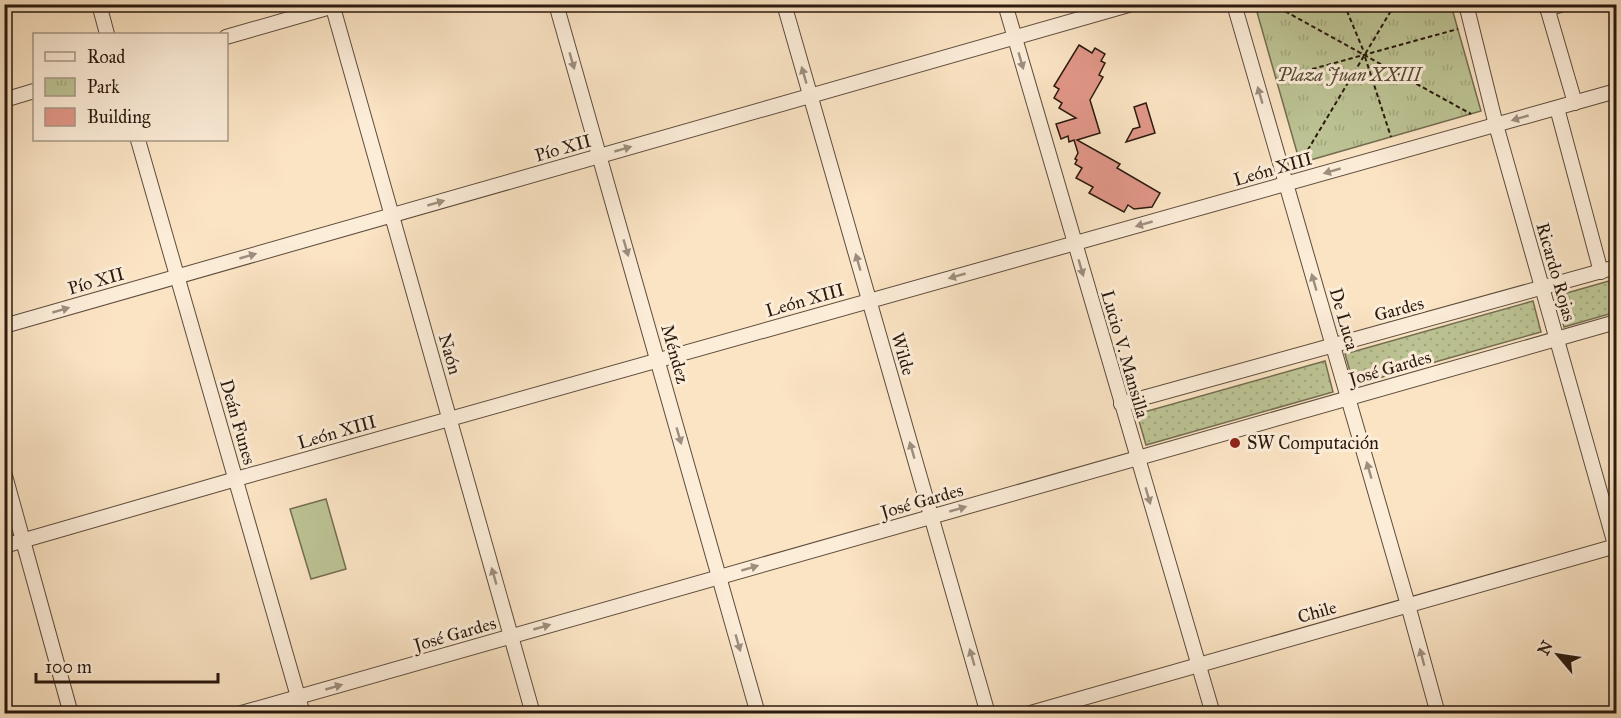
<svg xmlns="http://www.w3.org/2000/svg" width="1621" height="718" font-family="'IM FELL Great Primer',serif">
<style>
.grass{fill:url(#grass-dots);stroke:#746e52;stroke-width:1.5}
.park{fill:url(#park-tufts);stroke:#746e52;stroke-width:1.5}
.pitch{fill:#bdc495;stroke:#746e52;stroke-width:1.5}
.building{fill:#e29789;stroke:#2a190e;stroke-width:1.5}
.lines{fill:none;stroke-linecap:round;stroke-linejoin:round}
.minor-casing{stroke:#5e4c3c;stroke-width:16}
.path{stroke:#2a190e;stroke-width:2;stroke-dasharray:4.5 3;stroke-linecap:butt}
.minor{stroke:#fcedd9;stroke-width:14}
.oneway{fill:#9e8e7e}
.poi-dot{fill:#8f2418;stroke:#fcedd9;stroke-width:2}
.labels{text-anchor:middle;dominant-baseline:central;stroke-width:6;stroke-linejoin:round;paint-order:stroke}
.park-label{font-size:18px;font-style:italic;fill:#564c36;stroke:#fcedd9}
.street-label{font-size:18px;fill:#2a190e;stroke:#fcedd9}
.poi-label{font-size:18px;fill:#2a190e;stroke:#fcedd9;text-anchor:start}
</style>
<defs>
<pattern id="grass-dots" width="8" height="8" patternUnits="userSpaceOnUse" patternTransform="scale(1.5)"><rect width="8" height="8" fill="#bdc495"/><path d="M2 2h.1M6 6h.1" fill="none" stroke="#a3a87f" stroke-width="1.8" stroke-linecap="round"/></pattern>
<pattern id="park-tufts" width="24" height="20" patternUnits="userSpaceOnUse" patternTransform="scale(1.5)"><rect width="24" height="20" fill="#bdc495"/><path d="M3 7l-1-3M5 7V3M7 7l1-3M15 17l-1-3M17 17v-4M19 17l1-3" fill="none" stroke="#a3a87f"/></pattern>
</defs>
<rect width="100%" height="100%" fill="#fbe4c4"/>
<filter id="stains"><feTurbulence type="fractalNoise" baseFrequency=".00333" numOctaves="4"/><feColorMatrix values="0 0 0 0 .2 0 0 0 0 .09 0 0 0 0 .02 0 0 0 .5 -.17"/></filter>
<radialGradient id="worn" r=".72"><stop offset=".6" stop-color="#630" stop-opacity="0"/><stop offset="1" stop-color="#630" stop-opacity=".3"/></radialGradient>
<g class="grass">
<polygon points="1616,279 1616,312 1564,327 1556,296"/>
<polygon points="1533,301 1541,332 1354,385 1345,354"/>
<polygon points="1325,361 1333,392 1146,445 1137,414"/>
</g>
<polygon class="park" points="1255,5 1451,5 1481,111 1300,163"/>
<polygon class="pitch" points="326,499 346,569 311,579 290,509"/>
<g class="building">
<polygon points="1079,45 1092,53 1095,48 1105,54 1101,61 1105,63 1099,75 1103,77 1090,100 1100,133 1077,140 1120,164 1117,168 1160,193 1152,207 1134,209 1128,205 1124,212 1089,193 1093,187 1076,178 1082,168 1075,164 1077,160 1075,159 1078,153 1074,140 1069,142 1068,136 1061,139 1056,124 1076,118 1059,108 1062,103 1054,98 1059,89 1054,86"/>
<polygon points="1146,103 1155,133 1126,142 1133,129 1140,127 1134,107"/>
</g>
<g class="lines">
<g class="minor-casing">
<g id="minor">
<polyline points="99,4 107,34"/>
<polyline points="332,4 533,714"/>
<polyline points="556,4 758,714"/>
<polyline points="784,4 988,714"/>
<polyline points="1005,4 1213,714"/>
<polyline points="1234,4 1408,605 1438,714"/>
<polyline points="1466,4 1496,125 1616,548"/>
<polyline points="1546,4 1575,103"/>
<polyline points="1547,9 1563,4"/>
<polyline points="226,37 341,4"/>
<polyline points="4,100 34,91"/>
<polyline points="1557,108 1601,272"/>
<polyline points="138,140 303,714"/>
<polyline points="4,326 1132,4"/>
<polyline points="1121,404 1616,267"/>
<polyline points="4,472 71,714"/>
<polyline points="4,546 236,479 1616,91"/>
<polyline points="238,714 1616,322"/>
<polyline points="1027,714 1616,546"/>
</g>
</g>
<g class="path">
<polyline points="1272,4 1471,114"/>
<polyline points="1344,4 1364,52"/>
<polyline points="1365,57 1391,137"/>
<polyline points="1276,79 1458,29"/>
<polyline points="1300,163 1395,4"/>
</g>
<use href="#minor" class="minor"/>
</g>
<defs><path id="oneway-solid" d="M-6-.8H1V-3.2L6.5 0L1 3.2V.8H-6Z" transform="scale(1.5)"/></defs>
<g class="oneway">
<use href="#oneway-solid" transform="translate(572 61) rotate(74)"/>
<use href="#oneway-solid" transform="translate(1021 61) rotate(74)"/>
<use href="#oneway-solid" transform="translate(804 75) rotate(-106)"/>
<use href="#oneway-solid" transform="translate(1260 95) rotate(-106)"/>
<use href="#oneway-solid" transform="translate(1520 118) rotate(164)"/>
<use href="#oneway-solid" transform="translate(623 149) rotate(-16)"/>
<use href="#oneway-solid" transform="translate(1332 171) rotate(164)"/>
<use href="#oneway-solid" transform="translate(436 203) rotate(-16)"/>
<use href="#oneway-solid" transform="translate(1144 224) rotate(164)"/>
<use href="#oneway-solid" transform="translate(626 248) rotate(74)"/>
<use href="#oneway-solid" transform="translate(248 256) rotate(-16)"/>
<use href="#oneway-solid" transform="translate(858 262) rotate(-106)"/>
<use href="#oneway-solid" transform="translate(1081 268) rotate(74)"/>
<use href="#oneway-solid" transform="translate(957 276) rotate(164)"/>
<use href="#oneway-solid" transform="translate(1314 282) rotate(-106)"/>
<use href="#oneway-solid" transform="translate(61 310) rotate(-16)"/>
<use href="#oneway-solid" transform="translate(679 436) rotate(74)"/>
<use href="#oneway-solid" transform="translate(912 450) rotate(-106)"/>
<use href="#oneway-solid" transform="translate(1369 470) rotate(-106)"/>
<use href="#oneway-solid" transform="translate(1148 496) rotate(74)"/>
<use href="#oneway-solid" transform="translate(958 509) rotate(-16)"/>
<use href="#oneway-solid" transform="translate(750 568) rotate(-16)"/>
<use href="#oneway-solid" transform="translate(494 576) rotate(-106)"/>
<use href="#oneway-solid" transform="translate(542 627) rotate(-16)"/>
<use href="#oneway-solid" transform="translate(738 643) rotate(74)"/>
<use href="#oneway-solid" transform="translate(972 657) rotate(-106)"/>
<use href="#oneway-solid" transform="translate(1422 657) rotate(-105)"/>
<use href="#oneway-solid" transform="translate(334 687) rotate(-16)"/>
</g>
<circle class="poi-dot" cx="1235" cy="443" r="6"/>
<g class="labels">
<g class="park-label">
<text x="1349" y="75">Plaza Juan XXIII</text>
</g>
<g class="street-label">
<text transform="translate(563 148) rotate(-16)">Pío XII</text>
<text transform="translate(1273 169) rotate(-16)">León XIII</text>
<text transform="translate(1556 272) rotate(74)">Ricardo Rojas</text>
<text transform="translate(96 281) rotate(-16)">Pío XII</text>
<text transform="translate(805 300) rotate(-16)">León XIII</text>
<text transform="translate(1399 309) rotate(-15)">Gardes</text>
<text transform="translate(1344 319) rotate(74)">De Luca</text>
<text transform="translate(450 354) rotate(74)">Naón</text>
<text transform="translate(675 354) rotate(74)">Méndez</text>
<text transform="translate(903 354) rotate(74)">Wilde</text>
<text transform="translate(1125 354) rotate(74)">Lucio V. Mansilla</text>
<text transform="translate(1390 368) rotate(-16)">José Gardes</text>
<text transform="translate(238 422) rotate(74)">Deán Funes</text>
<text transform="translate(337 432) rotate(-16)">León XIII</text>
<text transform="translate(922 501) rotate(-16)">José Gardes</text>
<text transform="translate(1317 612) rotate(-16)">Chile</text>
<text transform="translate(455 634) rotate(-16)">José Gardes</text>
</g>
<g class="poi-label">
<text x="1247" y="443">SW Computación</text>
</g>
</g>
<rect width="1621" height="718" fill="none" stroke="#fbe4c4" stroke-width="24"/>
<rect x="6" y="6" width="1609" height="706" fill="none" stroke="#2a190e" stroke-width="3"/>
<rect x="12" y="12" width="1597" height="694" fill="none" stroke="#2a190e" stroke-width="1.5"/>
<rect x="33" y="33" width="195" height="108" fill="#fcedd9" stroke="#a89888" stroke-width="1.5"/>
<rect x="45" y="52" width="30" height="9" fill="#fcedd9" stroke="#a89888" stroke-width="1.5"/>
<text x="87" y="63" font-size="18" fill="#2a190e">Road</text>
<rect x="45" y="78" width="30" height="18" fill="url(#park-tufts)" stroke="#a89888" stroke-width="1.5"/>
<text x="87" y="93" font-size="18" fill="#2a190e">Park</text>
<rect x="45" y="108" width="30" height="18" fill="#e29789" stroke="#a89888" stroke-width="1.5"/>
<text x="87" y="123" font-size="18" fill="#2a190e">Building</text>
<g transform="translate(1558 655) rotate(299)" stroke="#fcedd9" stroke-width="4.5" paint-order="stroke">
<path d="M0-4.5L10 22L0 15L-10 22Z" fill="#2a190e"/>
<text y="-9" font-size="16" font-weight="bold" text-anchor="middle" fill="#2a190e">N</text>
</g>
<path d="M36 673v9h182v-9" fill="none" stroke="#2a190e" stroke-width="3"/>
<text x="45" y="673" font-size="18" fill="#2a190e" stroke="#fcedd9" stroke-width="4.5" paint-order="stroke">100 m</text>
<rect width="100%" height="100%" filter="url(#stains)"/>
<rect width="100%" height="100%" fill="url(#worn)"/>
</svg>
